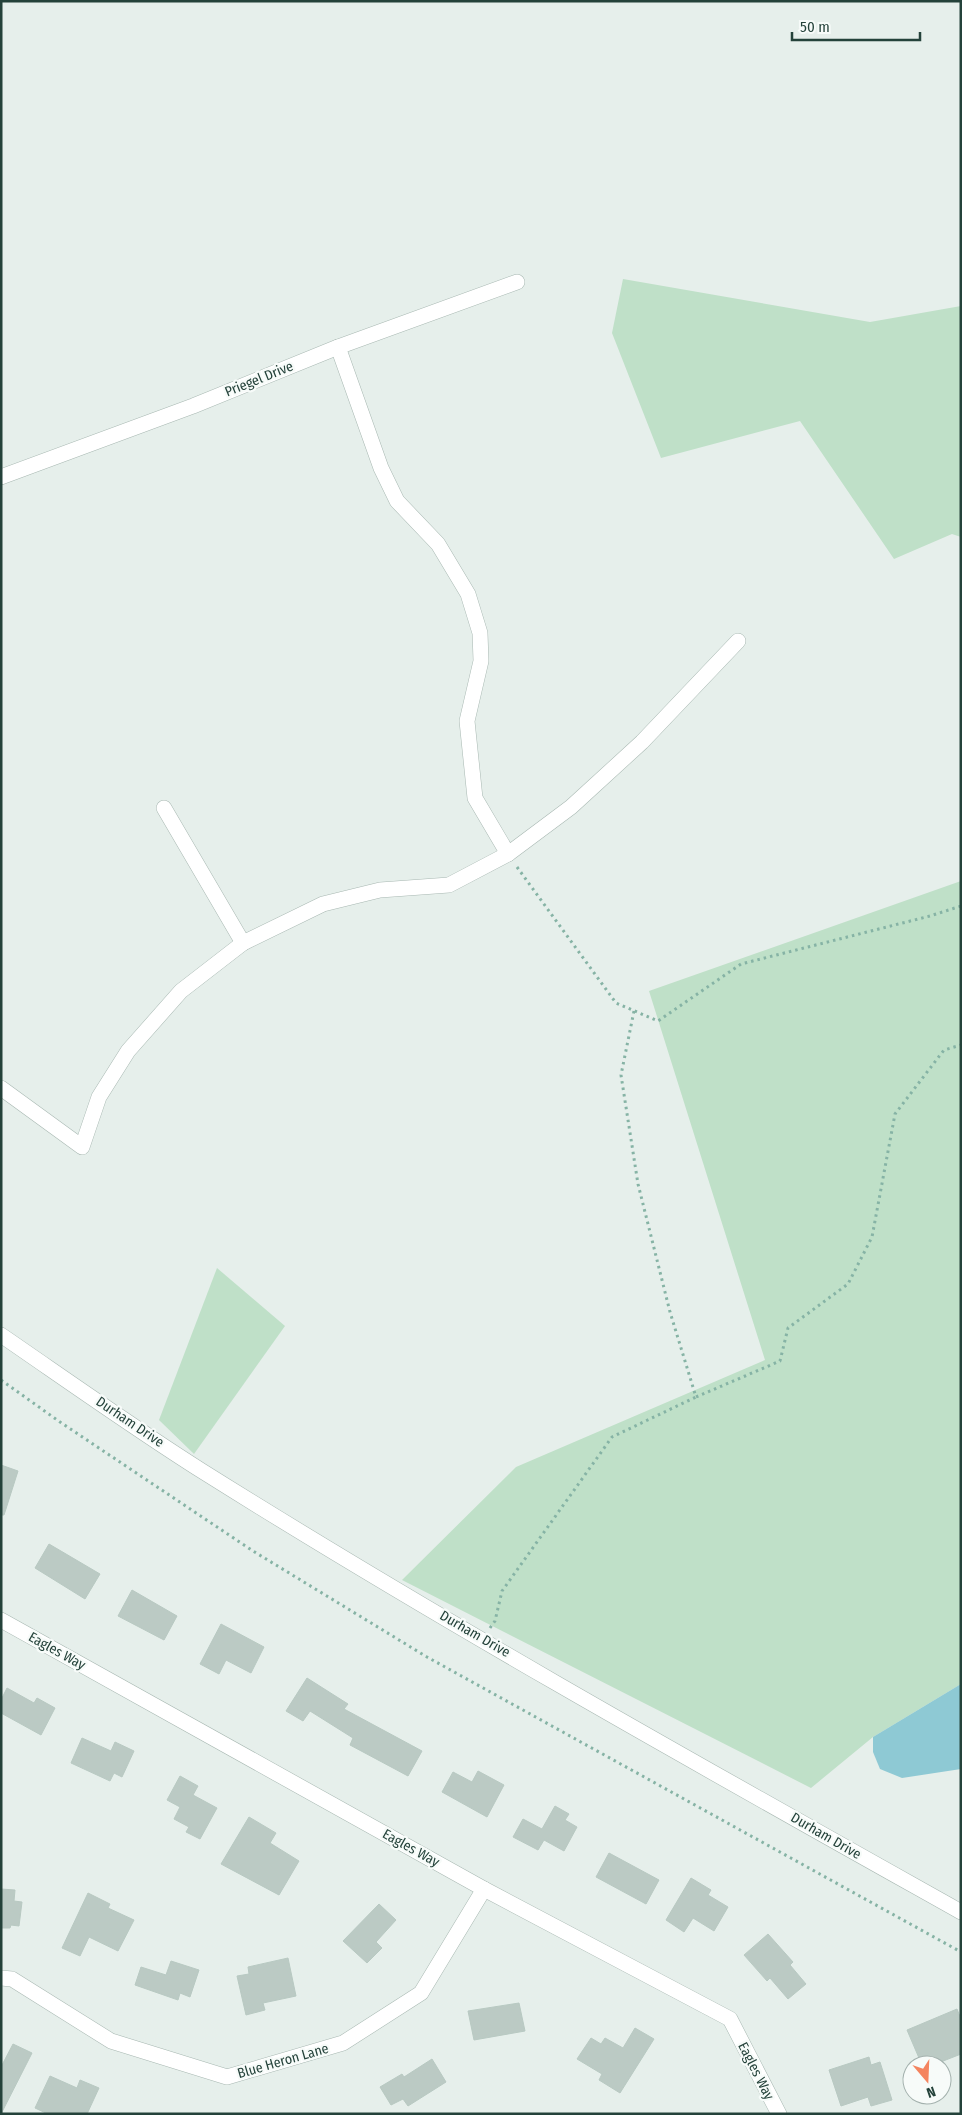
<svg xmlns="http://www.w3.org/2000/svg" width="962" height="2115" font-family="'Fira Sans Condensed',sans-serif">
<style>
.green{fill:#bfe0c8}
.water{fill:#8ec9d4}
.building{fill:#bbcac4;stroke:#b8c9c2}
.lines{fill:none;stroke-linecap:round;stroke-linejoin:round}
.minor-casing{stroke:#a8b8b2;stroke-width:16}
.tertiary-casing{stroke:#a8b8b2;stroke-width:16}
.path{stroke:#86b3a5;stroke-width:3;stroke-dasharray:2.5 4;stroke-linecap:butt}
.minor{stroke:#fff;stroke-width:15}
.tertiary{stroke:#fff;stroke-width:15}
.labels{text-anchor:middle;dominant-baseline:central;stroke-width:4.5;stroke-linejoin:round;paint-order:stroke}
.street-label{font-size:14px;fill:#24423a;stroke:#f7fbf9}
</style>
<rect width="100%" height="100%" fill="#e6efeb"/>
<g class="green">
<polygon points="623,279 870,322 961,306 961,537 952,534 894,559 800,421 661,458 612,333"/>
<polygon points="961,881 961,1684 873,1737 811,1788 402,1580 516,1467 765,1360 649,991"/>
<polygon points="217,1268 285,1326 194,1454 159,1420"/>
</g>
<polygon class="water" points="961,1684 961,1769 902,1778 880,1769 873,1752 873,1737"/>
<g class="building">
<polygon points="1,1465 18,1471 4,1515 1,1515"/>
<polygon points="49,1544 100,1574 85,1599 35,1568"/>
<polygon points="132,1590 177,1616 164,1640 118,1616"/>
<polygon points="221,1624 264,1647 251,1673 226,1660 219,1674 200,1664"/>
<polygon points="307,1678 348,1704 344,1709 422,1751 408,1776 350,1745 353,1738 310,1711 303,1721 286,1711"/>
<polygon points="7,1688 34,1703 37,1698 55,1708 41,1735 1,1713 1,1700"/>
<polygon points="82,1738 111,1751 115,1742 134,1751 122,1777 114,1773 110,1781 71,1763"/>
<polygon points="478,1771 504,1785 487,1817 442,1792 453,1772 472,1782"/>
<polygon points="180,1776 198,1786 193,1795 217,1808 200,1839 186,1832 189,1827 174,1819 180,1807 167,1800"/>
<polygon points="555,1806 569,1814 565,1820 577,1827 564,1851 544,1840 538,1850 513,1837 523,1819 542,1829"/>
<polygon points="249,1817 276,1833 270,1843 299,1861 279,1895 221,1864"/>
<polygon points="609,1853 659,1880 646,1904 596,1877"/>
<polygon points="691,1878 711,1890 708,1895 728,1907 714,1931 693,1918 684,1932 666,1920"/>
<polygon points="1,1889 15,1890 14,1901 22,1902 19,1926 11,1925 10,1928 1,1928"/>
<polygon points="88,1893 110,1904 108,1908 134,1920 118,1951 89,1937 80,1956 62,1948"/>
<polygon points="379,1904 396,1920 376,1942 382,1948 367,1963 343,1941"/>
<polygon points="768,1934 793,1962 790,1965 806,1984 788,1999 770,1978 767,1981 744,1955"/>
<polygon points="288,1958 296,1996 263,2003 265,2010 246,2015 237,1976 249,1974 248,1967"/>
<polygon points="171,1961 199,1970 190,1997 180,1993 178,2000 135,1985 141,1967 166,1975"/>
<polygon points="519,2003 525,2031 474,2040 468,2011"/>
<polygon points="957,2009 961,2019 961,2054 933,2065 922,2065 907,2030"/>
<polygon points="635,2028 654,2039 620,2093 599,2080 602,2074 577,2059 591,2038 601,2044 605,2038 623,2048"/>
<polygon points="13,2044 32,2053 1,2114 1,2067"/>
<polygon points="869,2057 871,2065 880,2062 892,2100 871,2106 868,2097 841,2106 829,2070"/>
<polygon points="432,2059 446,2082 408,2106 403,2099 391,2105 380,2087 402,2074 404,2077"/>
<polygon points="50,2076 77,2088 80,2080 99,2088 87,2114 48,2114 35,2108"/>
</g>
<g class="lines">
<g class="minor-casing">
<g id="minor">
<polyline points="338,347 381,468 397,501 438,544 468,594 480,633 481,661 467,721 475,798 508,854"/>
<polyline points="1,477 193,406 338,347 517,282"/>
<polyline points="164,808 243,943"/>
<polyline points="1,1088 82,1147 99,1097 128,1051 181,991 243,943 323,904 380,890 449,885 508,854 571,807 642,742 738,641"/>
<polyline points="1,1620 484,1889 730,2019 779,2114"/>
<polyline points="1,1978 12,1979 111,2041 227,2077 343,2043 421,1993 484,1889"/>
</g>
</g>
<g class="tertiary-casing">
<path id="tertiary" d="M1 1335C68 1381 134 1428 202 1471 449 1626 706 1769 961 1912"/>
</g>
<g class="path">
<polyline points="517,867 616,1003 658,1021 741,964 930,916 961,906"/>
<polyline points="634,1011 621,1075 638,1184 670,1312 696,1397 780,1361 788,1328 848,1284 872,1237 895,1114 944,1050 961,1045"/>
<polyline points="1,1380 60,1422 253,1551 427,1657 961,1952"/>
<polyline points="490,1628 495,1621 502,1591 612,1437 696,1397"/>
</g>
<use href="#minor" class="minor"/>
<use href="#tertiary" class="tertiary"/>
</g>
<g class="labels">
<g class="street-label">
<text transform="translate(259 379) rotate(-22)">Priegel Drive</text>
<text transform="translate(130 1422) rotate(34)">Durham Drive</text>
<text transform="translate(475 1634) rotate(30)">Durham Drive</text>
<text transform="translate(57 1651) rotate(29)">Eagles Way</text>
<text transform="translate(826 1836) rotate(30)">Durham Drive</text>
<text transform="translate(411 1848) rotate(29)">Eagles Way</text>
<text transform="translate(283 2061) rotate(-16)">Blue Heron Lane</text>
<text transform="translate(756 2071) rotate(63)">Eagles Way</text>
</g>
</g>
<rect width="962" height="2115" fill="none" stroke="#24423a" stroke-width="5"/>
<g transform="translate(927 2080) rotate(161)"><circle r="24" fill="#f7fbf9" stroke="#a3b1ad"/>
<path d="M0-4L9 19L0 12L-9 19Z" fill="#f4845f"/>
<text y="-8" font-size="14" font-weight="bold" text-anchor="middle" fill="#24423a">N</text>
</g>
<path d="M792 32v8h128v-8" fill="none" stroke="#24423a" stroke-width="2.5"/>
<text x="800" y="32" font-size="15" fill="#24423a" stroke="#f7fbf9" stroke-width="4" paint-order="stroke">50 m</text>
</svg>
